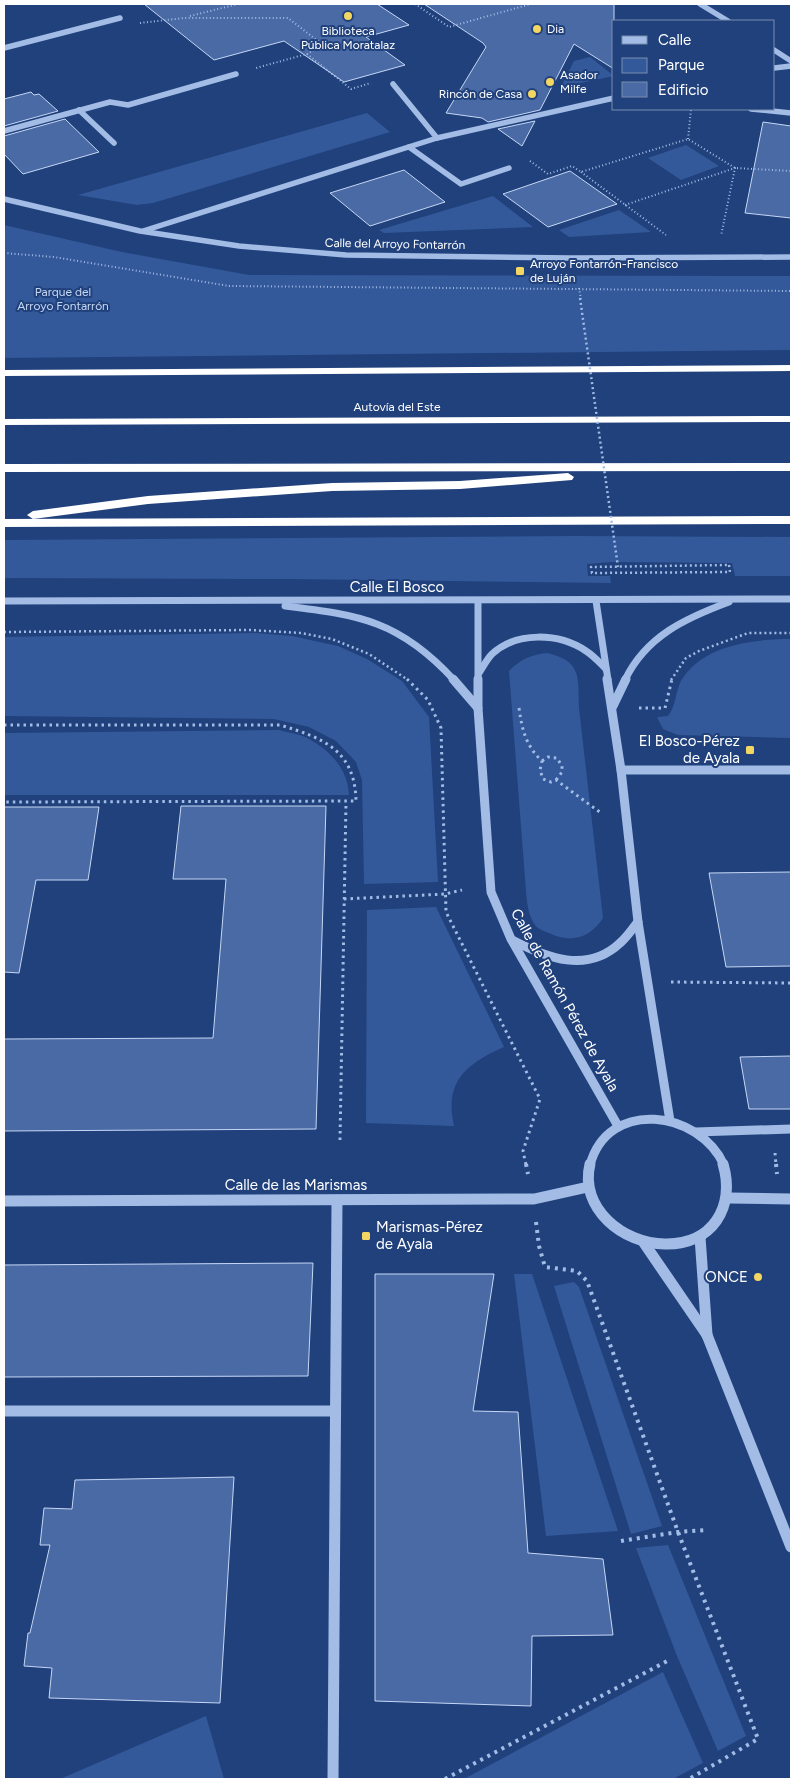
<svg xmlns="http://www.w3.org/2000/svg" width="795" height="1783" font-family="Figtree,sans-serif">
<style>
.green{fill:#33599a}
.building{fill:#496aa5;stroke:#c6d7f5}
.lines{fill:none;stroke-linecap:round;stroke-linejoin:round}
.path-far3{stroke:#a2bce6;stroke-width:2;stroke-dasharray:1 2.5;stroke-linecap:butt}
.path-far2{stroke:#a2bce6;stroke-width:2.5;stroke-dasharray:2 3;stroke-linecap:butt}
.path-far1{stroke:#a2bce6;stroke-width:3;stroke-dasharray:2.5 4;stroke-linecap:butt}
.path{stroke:#a2bce6;stroke-width:4;stroke-dasharray:3 5;stroke-linecap:butt}
.minor-far3{stroke:#a2bce6;stroke-width:5.5}
.minor-far2{stroke:#a2bce6;stroke-width:7}
.minor-far1{stroke:#a2bce6;stroke-width:9}
.minor{stroke:#a2bce6;stroke-width:11}
.highway{fill:#fff;fill-rule:evenodd}
.path-bridge-far1{stroke:#a2bce6;stroke-width:2;stroke-dasharray:1 2.5;stroke-linecap:butt}
.path-bridge{stroke:#a2bce6;stroke-width:2.5;stroke-dasharray:2 3;stroke-linecap:butt}
.poi-dot{fill:#f4d663;stroke:#20417c;stroke-width:2}
.labels{text-anchor:middle;dominant-baseline:central;stroke-width:4;stroke-linejoin:round;paint-order:stroke}
.far-poi-label{font-size:12px;fill:#fff;stroke:#20417c;text-anchor:start}
.far-street-label{font-size:12px;fill:#fff;stroke:#20417c}
.far-park-label{font-size:12px;fill:#c6d7f5;stroke:#20417c}
.street-label{font-size:15px;fill:#fff;stroke:#20417c}
.poi-label{font-size:15px;fill:#fff;stroke:#20417c;text-anchor:end}
</style>
<rect width="100%" height="100%" fill="#20417c"/>
<g class="green">
<polygon points="590,57 614,76 561,87 574,61"/>
<polygon points="367,113 390,132 153,203 137,205 78,195"/>
<polygon points="686,145 719,166 681,180 648,158"/>
<polygon points="493,196 533,227 384,233 379,230"/>
<polygon points="619,210 651,232 569,237 559,230"/>
<polygon points="4,225 122,252 249,275 791,276 791,350 4,358"/>
<polygon points="572,536 791,537 791,576 735,576 732,563 611,562 587,564 588,576 610,576 611,583 289,579 4,578 4,540"/>
<polygon points="255,633 292,636 338,646 367,659 402,681 429,717 438,882 364,884 362,780 356,762 336,741 309,727 274,719 4,716 4,637"/>
<path d="M791 639V738L678 735 663 729 657 717 668 716C676 706 675 693 681 681 702 645 753 639 791 639Z"/>
<path d="M547 653C582 661 578 677 579 708L603 918C590 938 571 944 549 933 544 931 538 929 535 925 528 915 527 903 526 891L509 671C521 659 530 655 547 653Z"/>
<path d="M279 730C289 733 301 734 309 739 331 751 348 770 349 795H4V733Z"/>
<path d="M436 907 504 1047C466 1064 444 1081 454 1126L366 1123 367 910Z"/>
<polygon points="514,1274 532,1274 618,1531 546,1536"/>
<polygon points="574,1282 579,1287 662,1526 631,1534 554,1286"/>
<polygon points="668,1545 746,1736 718,1751 677,1656 636,1548"/>
<polygon points="663,1672 703,1763 673,1779 464,1779"/>
<polygon points="206,1716 224,1779 60,1779"/>
</g>
<g class="building">
<polygon points="144,4 377,4 409,25 366,37 405,65 344,82 284,41 214,60"/>
<polygon points="424,4 614,4 614,69 574,44 540,110 488,122 482,118 446,113 486,47 483,43"/>
<polygon points="31,92 34,95 39,94 58,111 4,126 4,99"/>
<polygon points="65,119 99,152 23,174 4,154 4,136"/>
<polygon points="535,121 522,146 498,129"/>
<polygon points="763,122 791,126 791,218 745,213"/>
<polygon points="404,170 445,202 370,226 330,193"/>
<polygon points="570,171 617,204 548,227 503,194"/>
<polygon points="181,806 326,806 316,1129 4,1131 4,1039 213,1038 226,879 173,879"/>
<polygon points="4,807 99,807 88,880 36,880 19,973 4,972"/>
<polygon points="791,872 791,966 726,967 709,873"/>
<polygon points="791,1056 791,1109 749,1109 740,1057"/>
<polygon points="313,1263 308,1376 4,1377 4,1265"/>
<polygon points="375,1274 494,1274 473,1411 518,1412 528,1553 603,1559 613,1635 532,1636 531,1706 375,1701"/>
<polygon points="234,1477 220,1703 49,1698 52,1668 24,1666 28,1633 30,1633 50,1545 40,1545 44,1508 72,1509 75,1480"/>
</g>
<g class="lines">
<g class="path-far3">
<polyline points="415,4 449,27 531,4"/>
<polyline points="190,16 238,4"/>
<polyline points="140,23 184,18 288,18 323,45 307,54 256,68"/>
<polyline points="307,54 351,89 371,83"/>
<polyline points="688,139 691,109"/>
<polyline points="530,161 548,174 572,166 581,172 688,139 735,168 791,171"/>
<polyline points="581,172 666,235"/>
<polyline points="625,205 735,168 721,236"/>
<polyline points="4,253 54,257 229,286 791,291"/>
</g>
<g class="path-far2">
<polygon points="729,565 730,572 592,573 591,567"/>
<polyline points="4,632 250,630 301,633 332,639 369,654 408,680"/>
<polyline points="671,680 686,658 699,651 748,633 791,633"/>
</g>
<g class="path-far1">
<polyline points="407,679 428,700 441,728 446,912 540,1099 523,1151 526,1165"/>
<path d="M519 708C522 730 526 746 542 761L540 770 543 779 551 782 556 780 601 813"/>
<polyline points="639,708 665,708 672,679"/>
<path d="M4 725H280C323 738 355 750 356 801L4 802"/>
<polyline points="542,761 548,757 557,758 562,766 562,772 556,780"/>
<polyline points="344,899 445,894 462,890"/>
<polyline points="671,982 791,983"/>
<polyline points="340,1140 346,802"/>
<polyline points="775,1153 776,1165"/>
</g>
<g class="path">
<polyline points="526,1164 528,1174"/>
<polyline points="776,1164 777,1174"/>
<polyline points="536,1222 539,1246 545,1267 577,1271 587,1281 678,1532 758,1739 689,1779"/>
<polyline points="621,1541 678,1532 706,1530"/>
<polyline points="445,1779 671,1659"/>
</g>
<g class="minor-far3">
<polyline points="700,4 728,21"/>
<polyline points="4,48 120,18"/>
<polyline points="774,50 791,61"/>
<polyline points="774,68 791,66"/>
<polyline points="393,84 437,138"/>
<polyline points="751,109 791,113"/>
<polyline points="79,110 114,143"/>
<polyline points="4,131 110,102 128,105 236,74"/>
<polyline points="409,147 461,184 509,168"/>
<polyline points="4,199 140,231 239,246 346,255 571,258 791,257"/>
<polyline points="143,231 437,138 614,98"/>
</g>
<g class="minor-far2">
<polyline points="4,601 791,599"/>
<polyline points="478,601 478,680"/>
<polyline points="596,601 608,680"/>
<path d="M285 606C360 615 400 621 454 680"/>
<path d="M479 673C483 667 487 659 492 654 517 631 559 633 586 651 594 656 600 663 606 669"/>
<path d="M625 680C646 636 686 618 729 602"/>
</g>
<g class="minor-far1">
<polyline points="453,679 478,708"/>
<polyline points="478,679 478,708 491,892 511,939 618,1126"/>
<polyline points="607,679 621,770 638,922 670,1121"/>
<polyline points="613,706 626,679"/>
<polyline points="621,770 791,770"/>
<path d="M512 940C547 958 587 974 620 943 627 937 632 929 638 922"/>
<polyline points="696,1132 791,1129"/>
<path d="M590 1165C608 1098 699 1110 724 1165"/>
</g>
<g class="minor">
<path d="M590 1164C579 1208 623 1244 665 1244 712 1245 736 1207 723 1164"/>
<polyline points="729,1198 791,1199"/>
<polyline points="4,1201 534,1199 588,1187"/>
<polyline points="700,1237 707,1335"/>
<polyline points="644,1243 707,1335 791,1547"/>
<polyline points="4,1411 335,1411"/>
<polyline points="333,1779 337,1200"/>
</g>
<g class="highway">
<polygon points="791,365 791,371 4,376 4,370"/>
<polygon points="791,416 791,422 4,425 4,419"/>
<polygon points="791,463 791,471 4,472 4,464"/>
<polygon points="568,473 574,477 572,480 460,489 332,491 148,504 33,519 27,515 33,511 148,496 332,483 460,481"/>
<polygon points="791,516 791,524 4,527 4,519"/>
</g>
<polyline class="path-bridge-far1" points="579,288 581,299"/>
<polyline class="path-bridge" points="580,298 618,567"/>
</g>
<g class="poi-dot">
<circle cx="348" cy="16" r="5"/>
<circle cx="537" cy="29" r="5"/>
<circle cx="550" cy="82" r="5"/>
<circle cx="532" cy="94" r="5"/>
<rect x="515" y="266" width="10" height="10" rx="2.5"/>
<rect x="745" y="745" width="10" height="10" rx="2.5"/>
<rect x="361" y="1231" width="10" height="10" rx="2.5"/>
<circle cx="758" cy="1277" r="5"/>
</g>
<g class="labels">
<g class="far-poi-label">
<text x="547" y="29">Dia</text>
<text x="348" y="31" text-anchor="middle">Biblioteca<tspan x="348" dy="14">Pública Moratalaz</tspan></text>
<text x="560" y="75">Asador<tspan x="560" dy="14">Milfe</tspan></text>
<text x="522" y="94" text-anchor="end">Rincón de Casa</text>
<text x="530" y="264">Arroyo Fontarrón-Francisco<tspan x="530" dy="14">de Luján</tspan></text>
</g>
<g class="far-street-label">
<text transform="translate(395 244) rotate(1)">Calle del Arroyo Fontarrón</text>
<text x="397" y="407">Autovía del Este</text>
</g>
<g class="far-park-label">
<text x="63" y="292">Parque del<tspan x="63" dy="14">Arroyo Fontarrón</tspan></text>
</g>
<g class="street-label">
<text x="397" y="587">Calle El Bosco</text>
<text transform="translate(565 1000) rotate(61)">Calle de Ramón Pérez de Ayala</text>
<text x="296" y="1185">Calle de las Marismas</text>
</g>
<g class="poi-label">
<text x="740" y="741">El Bosco-Pérez<tspan x="740" dy="17">de Ayala</tspan></text>
<text x="376" y="1227" text-anchor="start">Marismas-Pérez<tspan x="376" dy="17">de Ayala</tspan></text>
<text x="748" y="1277">ONCE</text>
</g>
</g>
<rect width="795" height="1783" fill="none" stroke="#ffffff" stroke-width="10"/>
<rect x="612" y="20" width="162" height="90" fill="#20417c" stroke="#798db0"/>
<rect x="622" y="36" width="25" height="8" fill="#a2bce6" stroke="#798db0"/>
<text x="658" y="45" font-size="15" fill="#ffffff">Calle</text>
<rect x="622" y="58" width="25" height="15" fill="#33599a" stroke="#798db0"/>
<text x="658" y="70" font-size="15" fill="#ffffff">Parque</text>
<rect x="622" y="82" width="25" height="15" fill="#496aa5" stroke="#798db0"/>
<text x="658" y="95" font-size="15" fill="#ffffff">Edificio</text>
</svg>
